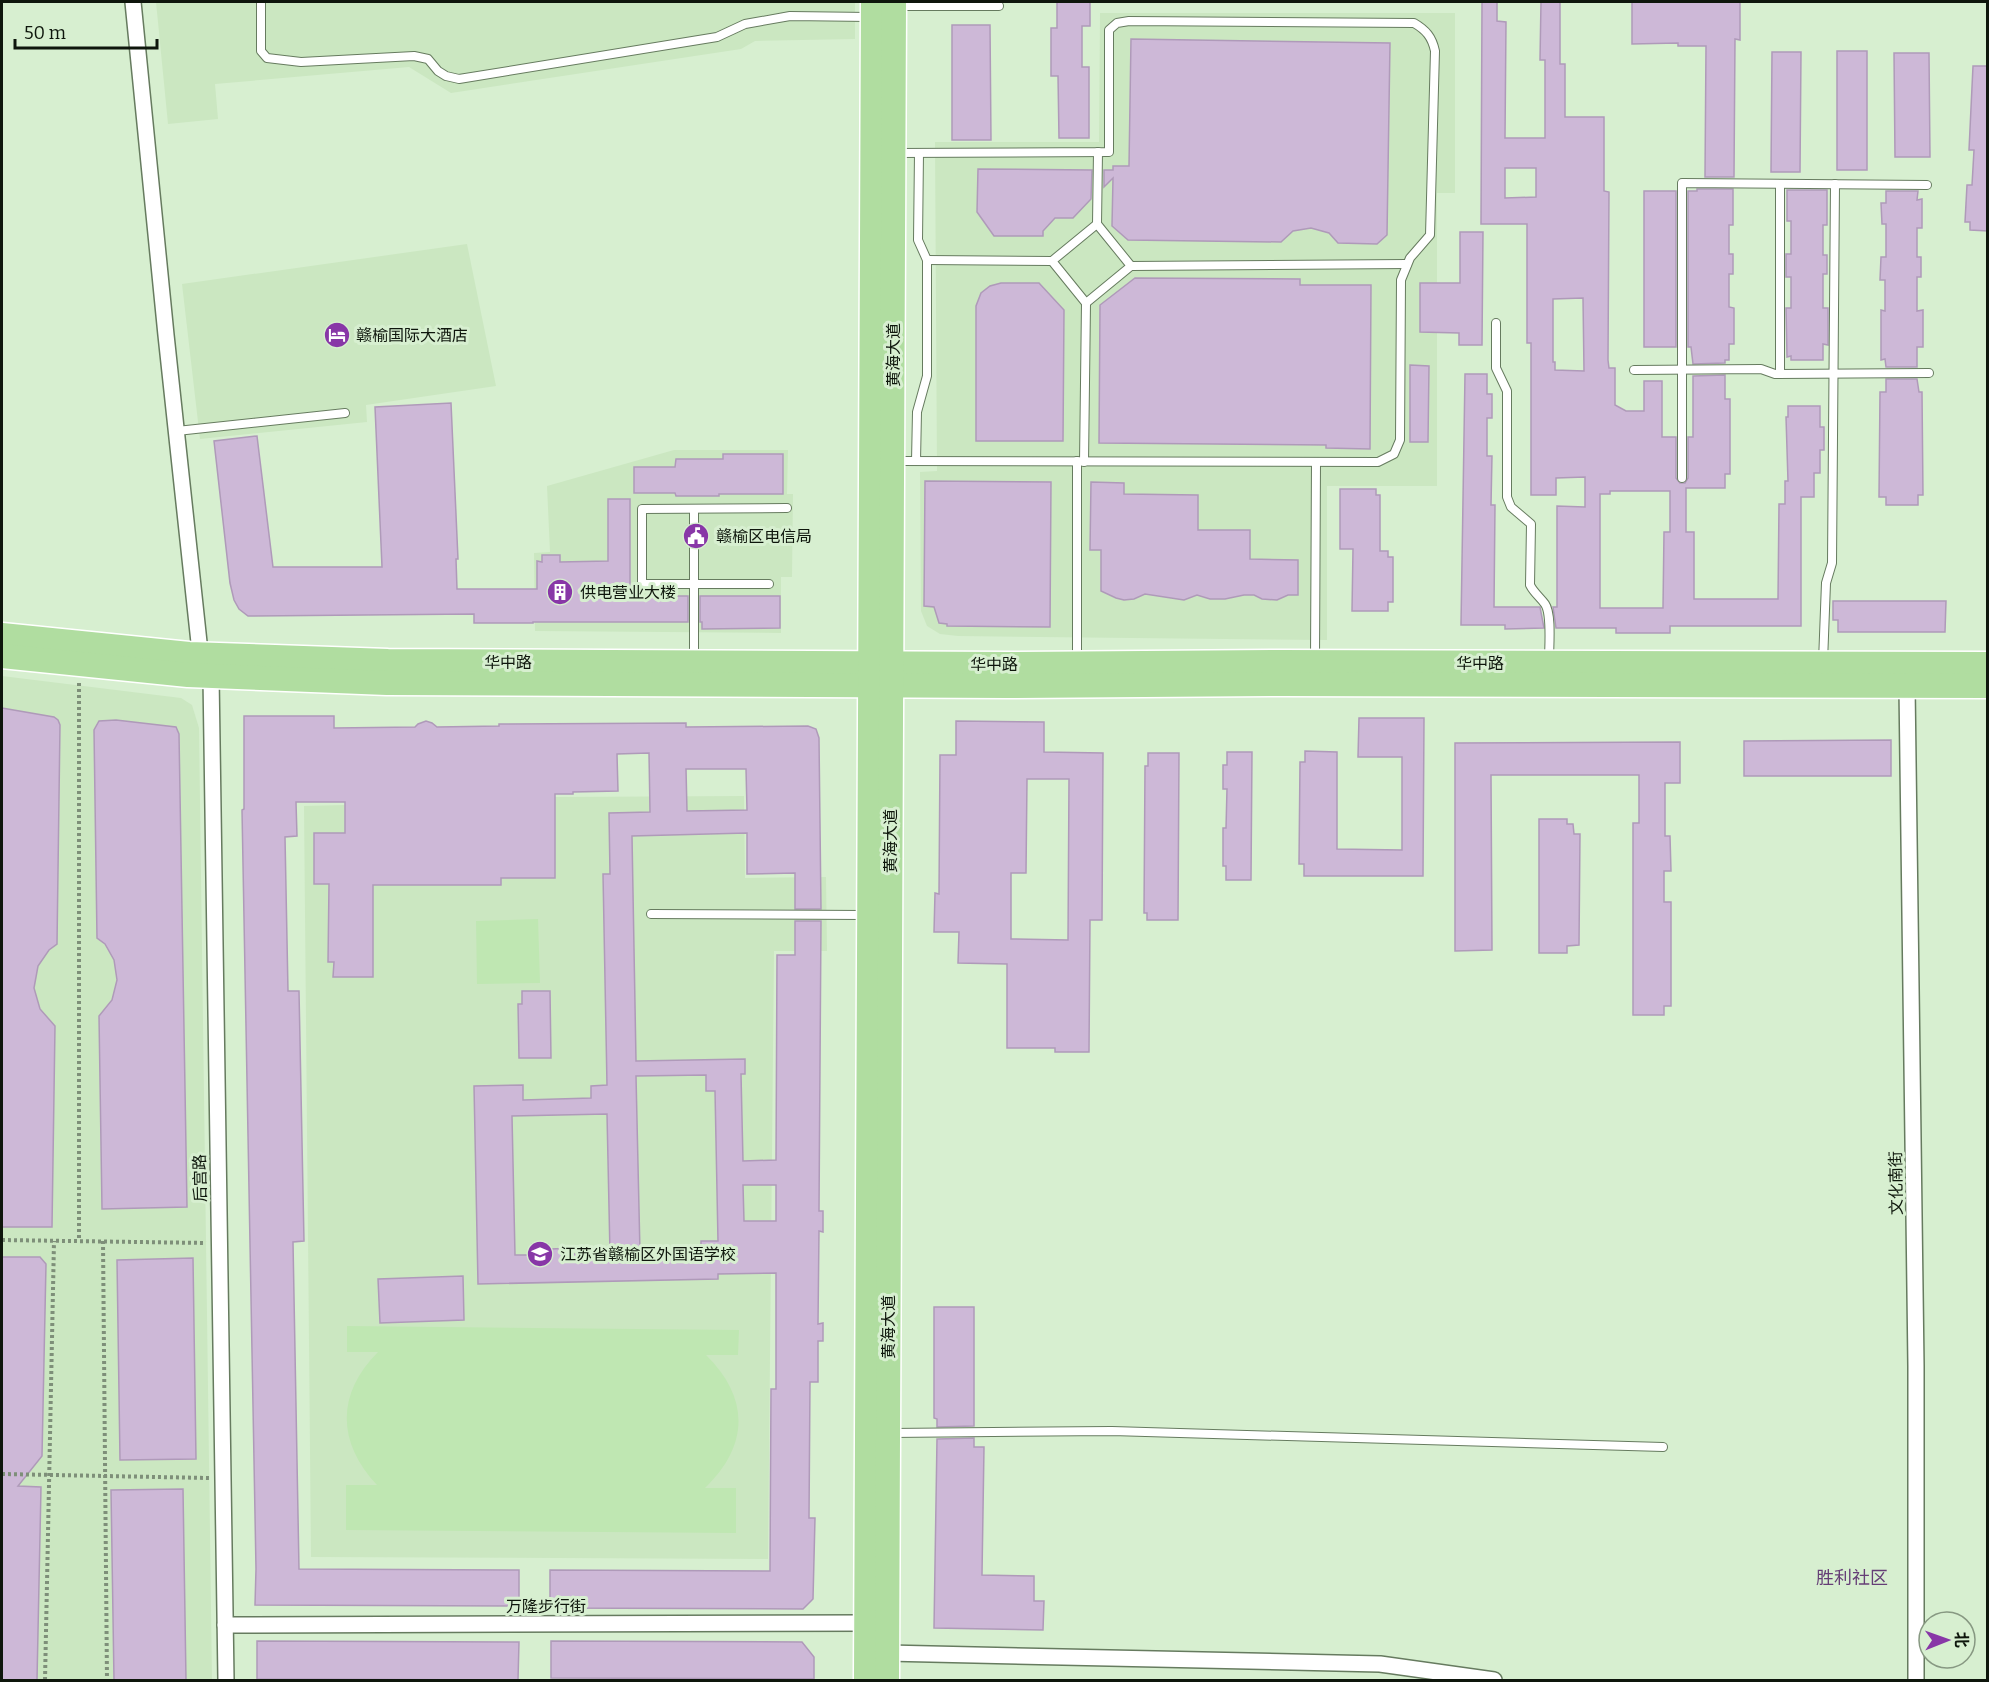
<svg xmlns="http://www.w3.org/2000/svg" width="1989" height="1682" font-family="Bitter,'Noto Sans SC',serif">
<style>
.built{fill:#cbe7c1}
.green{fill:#bfe7b2}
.building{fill:#cdb8d7;stroke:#af9ab9;stroke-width:1.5;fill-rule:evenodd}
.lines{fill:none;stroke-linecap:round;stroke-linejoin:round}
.lane-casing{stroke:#667b5f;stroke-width:10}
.street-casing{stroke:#667b5f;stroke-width:18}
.primary-casing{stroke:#fff;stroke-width:27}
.path{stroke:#7e8f79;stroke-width:4;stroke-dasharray:3 3;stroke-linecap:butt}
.lane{stroke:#fff;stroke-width:8}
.street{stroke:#fff;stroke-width:15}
.primary{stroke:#b0dda0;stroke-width:24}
.labels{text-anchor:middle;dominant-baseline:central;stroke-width:6;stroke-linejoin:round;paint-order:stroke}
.poi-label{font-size:16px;fill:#0e160c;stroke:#d7efd0;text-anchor:start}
.street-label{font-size:16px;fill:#0e160c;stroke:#d7efd0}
.neighbourhood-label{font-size:18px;fill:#653e76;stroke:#d7efd0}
</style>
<rect width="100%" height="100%" fill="#d7efd0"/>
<g class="built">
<polygon points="156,2 855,2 855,39 755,41 741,49 451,93 409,67 215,84 218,119 168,124"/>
<polygon points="1100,13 1455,13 1455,193 1437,193 1437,486 1327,486 1327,640 958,636 940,634 927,626 921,611 920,472 937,471 935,142 1099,142"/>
<polygon points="467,244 496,386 366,405 367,422 200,439 182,284"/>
<polygon points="674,450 788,450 787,494 793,494 792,577 781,577 781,633 535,631 534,553 550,552 547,486"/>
<polygon points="2,676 181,698 192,705 199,728 212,1680 2,1680"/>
<polygon points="744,796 745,878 826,877 827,951 774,951 768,1559 311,1557 304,806 345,805 345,798"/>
</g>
<g class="green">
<polygon points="538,919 540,983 477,984 476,921"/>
<path d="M347 1326 739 1330 738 1355H706C750 1398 749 1446 705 1488H736V1533L346 1530V1485H377C337 1442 336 1394 378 1352H347Z"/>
</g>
<g class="building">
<polygon points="1057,2 1090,2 1090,26 1082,26 1082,67 1089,67 1089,138 1059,138 1058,76 1051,76 1051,28 1057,28"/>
<path d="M1482 2H1497V21L1506 22 1505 138H1545V60H1540L1541 2H1560V64H1565V117H1604V191L1609 192 1608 360 1609 368H1615V405L1626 411H1644V381H1662V437H1676V478L1680 483H1685L1688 478V437H1693V376L1725 375V399H1730V474H1725V488H1686V532H1694V599H1778L1779 504H1785V481H1788L1786 417H1788V406H1820V427H1824V450H1820V473H1814V497H1801V626H1670V633H1616V628H1556L1553 607H1557V506L1585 507V477L1556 478V495H1531V343H1527V224H1481ZM1505 168H1536V197L1505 198ZM1583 298 1584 371 1555 370V362H1553V299ZM1610 491H1670V532H1664L1663 608H1600V494H1610Z"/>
<polygon points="1632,2 1740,2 1740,40 1735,39 1734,177 1705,177 1706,46 1678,46 1678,43 1632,44"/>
<polygon points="952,25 990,25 991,140 952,140"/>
<polygon points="1131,39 1390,43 1387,235 1377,244 1338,243 1329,233 1311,228 1293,231 1281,242 1128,240 1112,226 1113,178 1104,187 1104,170 1113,170 1113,166 1129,166"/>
<rect x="1837" y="51" width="30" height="119"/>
<polygon points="1772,52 1801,52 1800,172 1771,172"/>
<polygon points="1894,53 1929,53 1930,157 1895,157"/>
<polygon points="1973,66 1988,66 1988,231 1970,230 1970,222 1965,222 1967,185 1972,185 1974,150 1969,150"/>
<polygon points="978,169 1092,170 1091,199 1073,218 1055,218 1043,231 1043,236 994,236 977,212"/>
<polygon points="1697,189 1733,189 1733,225 1729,225 1729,254 1733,254 1733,274 1729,274 1729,307 1734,308 1734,344 1729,344 1729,360 1725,360 1725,363 1693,364 1691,347 1688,347 1688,191 1697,191"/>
<polygon points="1787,190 1827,190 1827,225 1823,225 1823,255 1827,255 1827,274 1823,274 1823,308 1828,308 1828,345 1823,344 1823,360 1791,360 1791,356 1787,357 1786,308 1791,308 1791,277 1786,277 1786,254 1791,254 1791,221 1787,221"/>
<rect x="1644" y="191" width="32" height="156"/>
<polygon points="1886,191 1918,191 1917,200 1922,199 1922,228 1917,228 1917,257 1921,257 1921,277 1917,277 1917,311 1923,310 1923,347 1917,347 1917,367 1886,367 1885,359 1881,360 1881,310 1885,311 1885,280 1880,280 1881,257 1886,257 1886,224 1882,224 1881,203 1886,203"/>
<polygon points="1460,232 1483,232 1482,345 1459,345 1459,333 1420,332 1420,283 1460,283"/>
<polygon points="1135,278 1300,279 1300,285 1371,285 1370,449 1326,448 1326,445 1099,443 1100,305"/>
<polygon points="1001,283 1039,283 1064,310 1063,441 976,441 976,306 981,293 990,286"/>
<polygon points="1410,365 1429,366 1428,442 1410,442"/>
<polygon points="1465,374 1487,374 1487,394 1492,394 1492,418 1487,418 1487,456 1492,456 1491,505 1495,505 1494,607 1540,607 1544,628 1505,629 1505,625 1461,625"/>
<polygon points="1886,379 1917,379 1919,392 1922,392 1923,495 1918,495 1918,505 1886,505 1886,497 1879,497 1880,392 1886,392"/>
<polygon points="451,403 458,559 456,559 457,589 537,589 537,561 542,562 542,555 560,555 560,562 608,561 608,499 630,499 630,596 688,596 688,622 533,622 533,623 474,623 474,614 248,616 239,609 234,600 230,583 214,441 257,436 273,567 382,567 375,407"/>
<polygon points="723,454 783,454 783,494 719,494 719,496 676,496 675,493 634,493 634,467 675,467 676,459 723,459"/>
<polygon points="925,481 1051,482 1050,627 947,626 947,624 939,623 934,607 924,606"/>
<polygon points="1091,482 1124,483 1124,494 1198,495 1198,530 1250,530 1250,559 1298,560 1298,595 1288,595 1277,600 1262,599 1254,595 1244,595 1225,599 1210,599 1197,595 1184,600 1145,594 1134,599 1124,600 1116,598 1101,591 1101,550 1090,550"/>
<polygon points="1340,489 1376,489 1376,495 1380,495 1380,551 1388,551 1388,557 1393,557 1393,602 1388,602 1388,611 1352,611 1353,549 1340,549"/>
<polygon points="700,596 780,596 780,628 702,629 702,622 700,622"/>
<polygon points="1833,601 1946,601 1945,632 1838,632 1838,620 1833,620"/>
<polygon points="2,708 54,717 58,720 60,725 57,944 49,950 38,966 34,988 40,1009 55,1026 52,1227 2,1227"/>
<path d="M244 716H334V728L415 727 418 724 426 721 432 723 437 727 499 726V724L686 723V727L808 726 816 729 819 738 821 909H795V873L747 874V833L632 836 636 1061 745 1059V1074H741L743 1161 776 1160 777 955H795V921H821L819 1211H823V1232L819 1231 818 1324 823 1323V1341H818V1382H810L809 1518H815L813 1599 803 1609 550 1608V1570L770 1571 771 1389H776V1273L718 1274V1279L478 1284 474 1086 523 1085V1100L591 1098V1086L607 1085 603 874H610L609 813 650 812 649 753 617 754 618 791 573 792V794H555V878H501V885H373V977H333L334 962H328L329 884H314V833H345V802H296L297 836 285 837 288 991H299L304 1241 293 1242 299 1569 519 1570V1606L255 1605 256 1569 242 810 244 809ZM686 769H746L747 810 687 811ZM706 1075V1091H715L718 1241H701V1252L640 1253 636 1076ZM607 1114 610 1254H573V1248L551 1249V1255H515L512 1116ZM743 1185H776V1221H744Z"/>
<polygon points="1359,718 1424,718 1423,876 1304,876 1304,864 1299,864 1300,762 1305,762 1305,751 1337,752 1337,849 1402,850 1402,757 1358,757"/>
<polygon points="116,720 176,727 179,734 187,1207 102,1209 99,1016 112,1000 117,980 114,960 105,944 97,938 94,730 99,721"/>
<path d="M956 721 1044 722V752L1103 753 1102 920H1090L1089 1052H1055V1048H1007V964L958 963 959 932H934L935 893 939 894 940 755H956ZM1027 779H1069L1068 940 1011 939V873H1026Z"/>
<polygon points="1891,740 1891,776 1744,776 1744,741"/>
<polygon points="1680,742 1680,783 1665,783 1665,836 1670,836 1671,871 1664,871 1664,902 1671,902 1671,1006 1664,1006 1664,1015 1633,1015 1633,823 1639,823 1639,775 1491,775 1492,950 1455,951 1455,743"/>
<polygon points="1227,752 1252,752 1251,880 1226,880 1226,866 1223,866 1223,828 1226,828 1227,789 1223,789 1223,765 1227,765"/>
<polygon points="1148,753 1179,753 1178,920 1147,920 1147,913 1144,913 1145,766 1148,766"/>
<polygon points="1539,819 1567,819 1567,824 1573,824 1574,834 1580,834 1579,945 1567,946 1567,953 1539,953"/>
<polygon points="522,991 550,991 551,1058 519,1058 518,1004 522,1004"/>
<polygon points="2,1257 40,1257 46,1264 42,1456 18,1486 41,1487 37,1680 2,1680"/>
<polygon points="193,1258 196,1459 120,1460 117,1260"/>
<polygon points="463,1276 464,1320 380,1323 378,1279"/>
<polygon points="934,1307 974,1307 974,1426 937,1427 937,1419 934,1418"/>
<polygon points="974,1438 974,1447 984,1447 982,1575 1034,1576 1034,1601 1044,1601 1043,1630 934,1628 937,1439"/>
<polygon points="183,1489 186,1680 114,1680 111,1490"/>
<polygon points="257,1641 519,1642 518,1680 257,1679"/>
<polygon points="551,1641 802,1642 814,1657 814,1679 551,1678"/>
</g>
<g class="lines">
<g class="lane-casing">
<g id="lane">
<polyline points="261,2 261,51 267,58 301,62 414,56 428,59 438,71 446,76 459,79 717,37 745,24 790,16 869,17"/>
<polyline points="896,6 999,6"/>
<polyline points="1780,184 1780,374"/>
<polyline points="1097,224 1098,152"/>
<polyline points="927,260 1052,261"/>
<polyline points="1131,266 1097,224 1052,261 1086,303 1131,266 1407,264"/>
<path d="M1496 323V368L1507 391V497L1511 507 1531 524 1530 585C1534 593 1540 597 1545 604 1552 614 1549 647 1549 660"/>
<polyline points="1634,370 1761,369 1775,374 1929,373"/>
<polyline points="177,431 345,413"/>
<path d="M896 461 1378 462 1394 454 1400 440 1401 280 1410 258 1430 235 1435 51C1432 37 1426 30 1414 23L1129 21 1117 23 1109 30V152L897 153"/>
<polyline points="916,461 917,412 927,376 927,260 918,240 919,153"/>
<polyline points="1084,462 1086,303"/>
<polyline points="1682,478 1682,183 1927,185"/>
<polyline points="694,509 694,660"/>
<polyline points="769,584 642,584 642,509 787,508"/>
<polyline points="1315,659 1316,462"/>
<polyline points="1077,661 1077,461"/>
<polyline points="1823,662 1826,583 1832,563 1835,184"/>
<polyline points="651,914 865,915"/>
<polyline points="891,1433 1112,1431 1663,1447"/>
</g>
</g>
<g class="street-casing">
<g id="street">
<polyline points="133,2 166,335 201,661"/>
<polyline points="211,676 226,1680"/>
<polyline points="1907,686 1916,1366 1916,1680"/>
<polyline points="225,1625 866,1623"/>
<polyline points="887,1653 1380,1664 1494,1680"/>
</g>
</g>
<g class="primary-casing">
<g id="primary">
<polyline points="2,635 189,654 388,661 1007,664 1281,662 1988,664"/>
<polyline points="2,656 188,675 387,683 1007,686 1281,684 1988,686"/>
<polyline points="866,1680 873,2"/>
<polyline points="887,1680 894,2"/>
</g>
</g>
<g class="path">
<polyline points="79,683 79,1241"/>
<polyline points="2,1240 206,1243"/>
<polyline points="103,1241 107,1680"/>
<polyline points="2,1474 209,1478"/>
<polyline points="45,1680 54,1241"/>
</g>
<use href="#lane" class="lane"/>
<use href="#street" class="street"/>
<use href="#primary" class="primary"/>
</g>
<defs>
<g id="hotel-disc" transform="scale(1.35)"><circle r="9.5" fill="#8837a7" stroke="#d7efd0"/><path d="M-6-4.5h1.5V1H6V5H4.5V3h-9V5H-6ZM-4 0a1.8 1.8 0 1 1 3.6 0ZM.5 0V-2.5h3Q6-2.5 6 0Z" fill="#fff"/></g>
<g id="civic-disc" transform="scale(1.35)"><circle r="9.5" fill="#8837a7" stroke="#d7efd0"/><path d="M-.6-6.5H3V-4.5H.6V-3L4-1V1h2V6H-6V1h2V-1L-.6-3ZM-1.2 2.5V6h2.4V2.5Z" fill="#fff"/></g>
<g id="building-disc" transform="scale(1.35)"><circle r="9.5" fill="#8837a7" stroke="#d7efd0"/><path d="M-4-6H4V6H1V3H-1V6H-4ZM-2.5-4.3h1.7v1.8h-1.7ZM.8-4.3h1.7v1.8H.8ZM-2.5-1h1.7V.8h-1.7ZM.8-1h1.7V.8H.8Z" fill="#fff"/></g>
<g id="school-disc" transform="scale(1.35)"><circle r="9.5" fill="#8837a7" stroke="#d7efd0"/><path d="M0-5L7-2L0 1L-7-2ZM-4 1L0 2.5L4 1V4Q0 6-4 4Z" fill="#fff"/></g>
</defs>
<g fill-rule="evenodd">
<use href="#hotel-disc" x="337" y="335"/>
<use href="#civic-disc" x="696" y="536"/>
<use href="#building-disc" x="560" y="592"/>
<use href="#school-disc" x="540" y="1254"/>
</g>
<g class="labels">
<g class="poi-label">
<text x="356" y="335">赣榆国际大酒店</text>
<text x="716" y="536">赣榆区电信局</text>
<text x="580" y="592">供电营业大楼</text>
<text x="560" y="1254">江苏省赣榆区外国语学校</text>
</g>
<g class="street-label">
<text transform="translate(893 355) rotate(-90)">黄海大道</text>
<text x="508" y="662">华中路</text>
<text x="1480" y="663">华中路</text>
<text x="994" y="664">华中路</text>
<text transform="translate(890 841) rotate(-90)">黄海大道</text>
<text transform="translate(200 1178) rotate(-91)">后宫路</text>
<text transform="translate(1896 1183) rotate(-91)">文化南街</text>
<text transform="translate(888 1327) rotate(-90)">黄海大道</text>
<text x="546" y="1606">万隆步行街</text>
</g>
<g class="neighbourhood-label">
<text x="1852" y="1578">胜利社区</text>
</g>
</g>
<rect width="1989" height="1682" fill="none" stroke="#0e160c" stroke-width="6"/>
<g transform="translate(1947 1640) rotate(89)"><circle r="28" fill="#d7efd0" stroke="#879882" stroke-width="1.5"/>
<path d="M0-4.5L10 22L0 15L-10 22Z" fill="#8837a7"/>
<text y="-9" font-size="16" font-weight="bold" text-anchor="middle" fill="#0e160c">北</text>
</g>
<path d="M15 39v9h142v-9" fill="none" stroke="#0e160c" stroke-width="3"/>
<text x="24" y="39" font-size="18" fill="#0e160c" stroke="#d7efd0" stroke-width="4.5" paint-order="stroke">50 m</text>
</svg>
